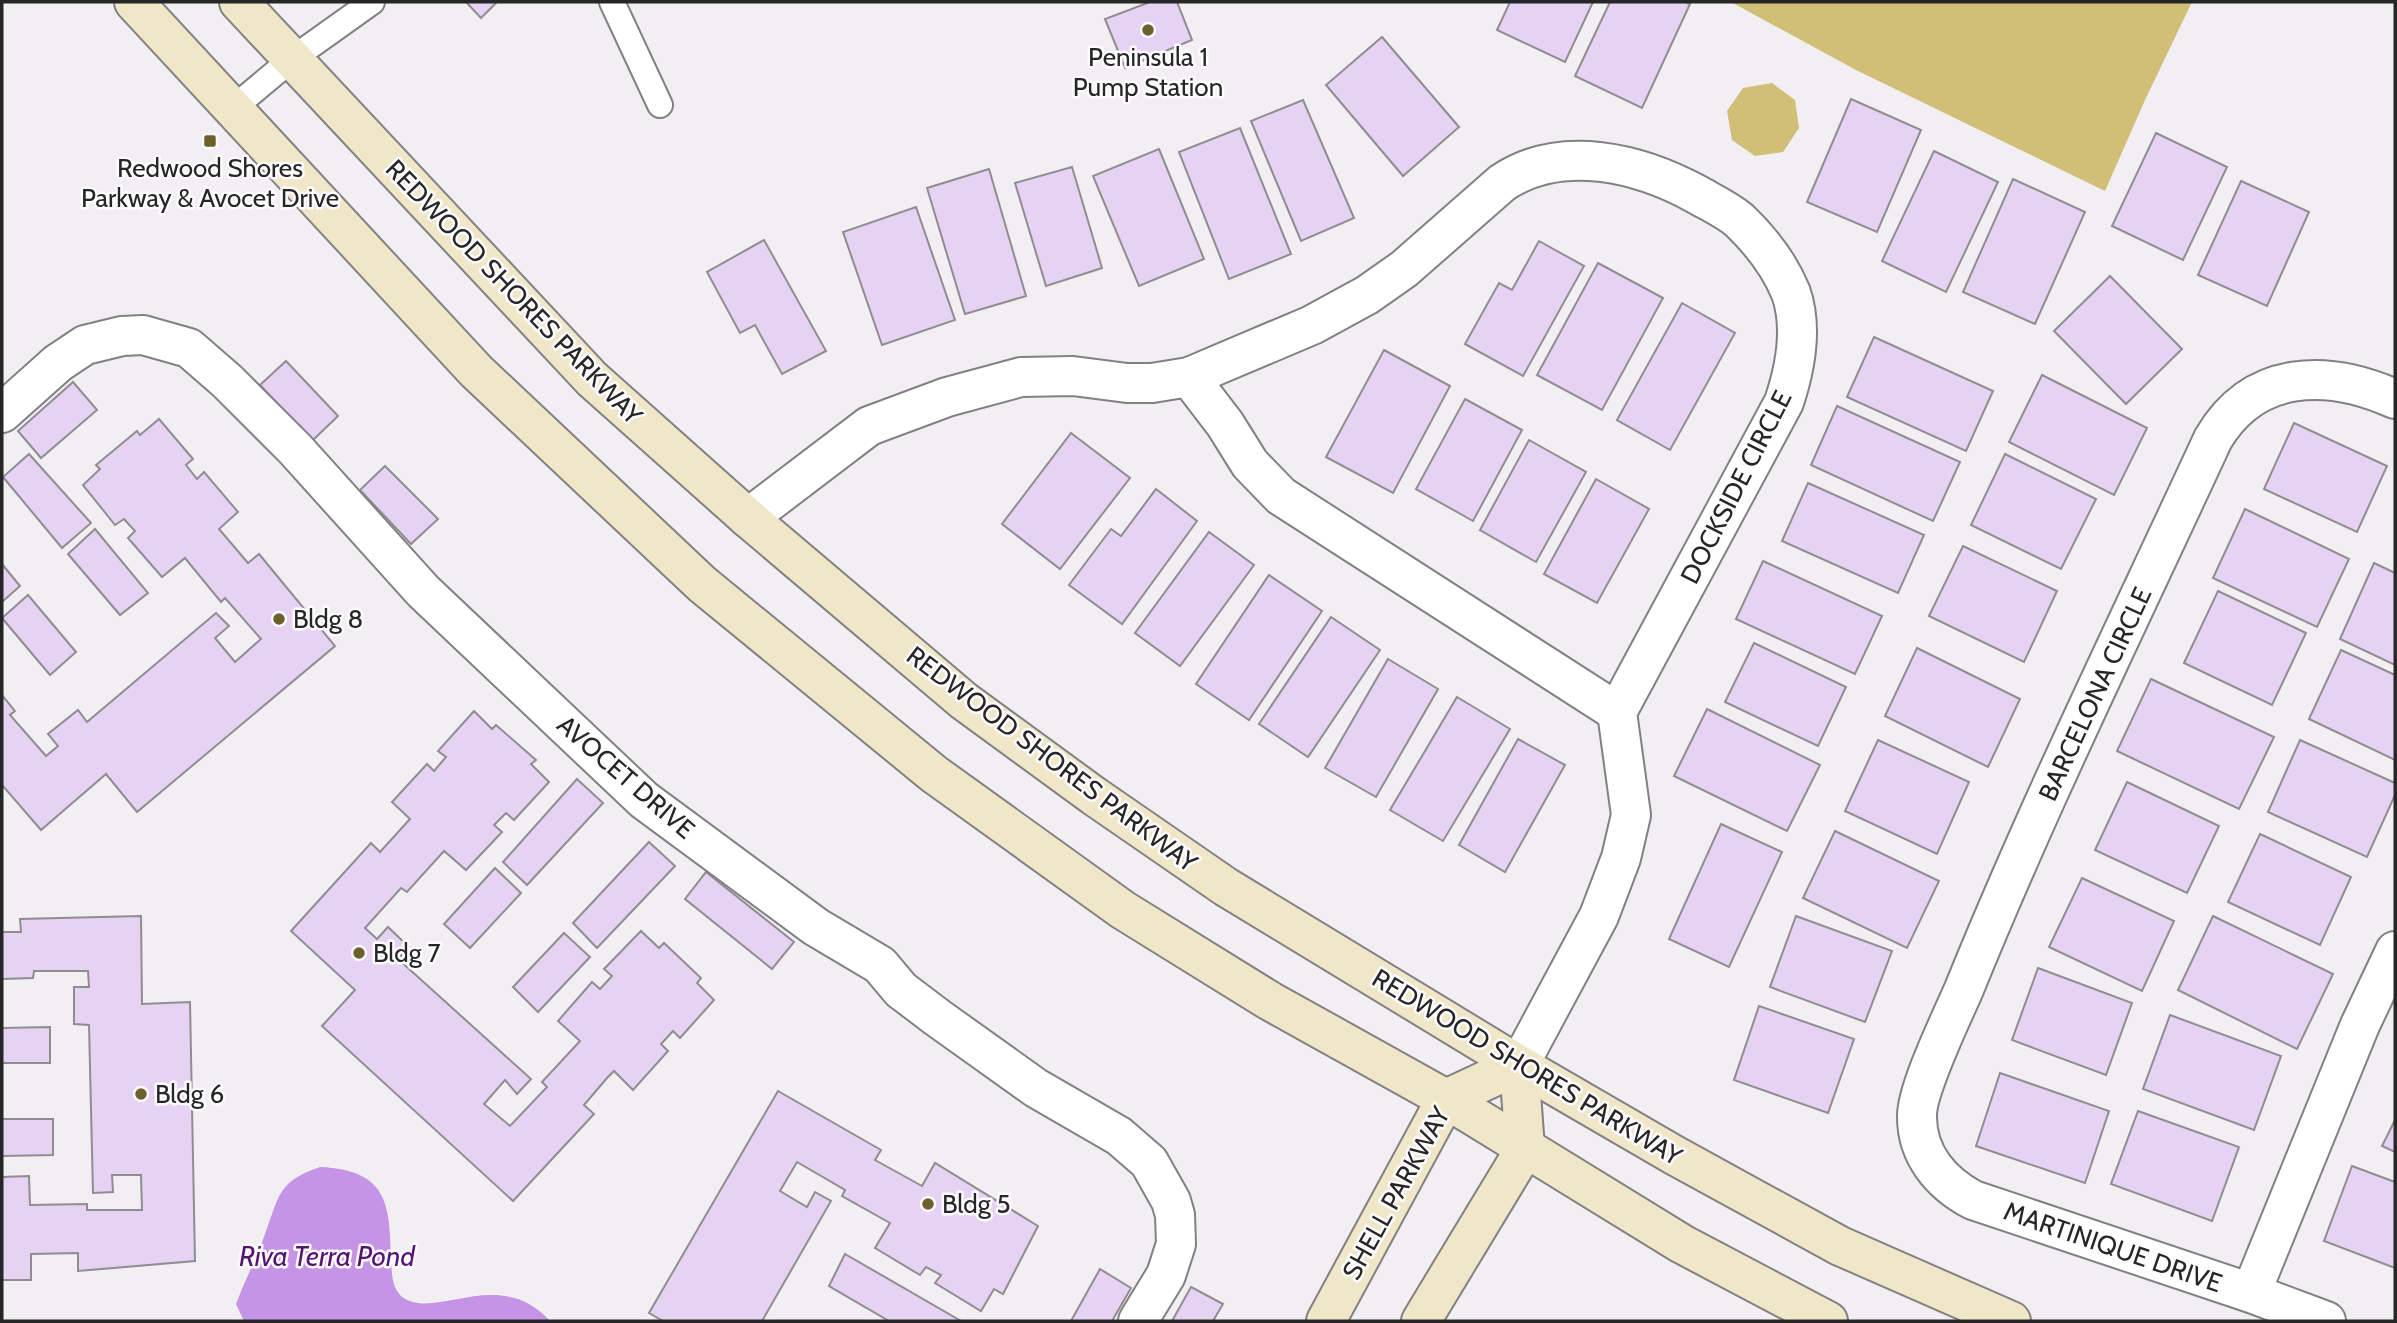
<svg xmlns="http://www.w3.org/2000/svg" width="2397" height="1323" font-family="Cabin,sans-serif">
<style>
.green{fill:#d1be77}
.water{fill:#c694e6}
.building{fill:#e6d3f4;stroke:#8f8d90;stroke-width:2}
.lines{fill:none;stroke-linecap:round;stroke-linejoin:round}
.lane-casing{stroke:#828083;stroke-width:28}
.street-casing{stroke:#828083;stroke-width:42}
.secondary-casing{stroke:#828083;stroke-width:42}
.lane{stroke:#fff;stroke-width:24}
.street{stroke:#fff;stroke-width:38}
.secondary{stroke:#f0e7c8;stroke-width:38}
.poi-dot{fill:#6e602d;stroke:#fefcff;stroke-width:2.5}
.labels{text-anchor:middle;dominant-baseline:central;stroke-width:5;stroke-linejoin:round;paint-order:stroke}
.poi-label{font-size:26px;fill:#272627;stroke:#fefcff;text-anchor:start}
.street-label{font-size:26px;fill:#272627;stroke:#fefcff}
.water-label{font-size:28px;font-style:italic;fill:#551374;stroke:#fefcff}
</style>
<rect width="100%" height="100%" fill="#f1eff2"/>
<g class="green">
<polygon points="1731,2 2192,2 2145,100 2105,191 1856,70"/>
<polygon points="1772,83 1795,100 1799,128 1783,152 1755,156 1732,140 1727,111 1743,88"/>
</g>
<path class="water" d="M320 1167C388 1170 390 1204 391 1261 392 1274 392 1287 401 1296 433 1323 499 1264 550 1321H244L236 1304C245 1280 257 1257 265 1234 279 1196 278 1181 320 1167Z"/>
<g class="building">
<polygon points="466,2 497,2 481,18"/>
<polygon points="1150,2 1177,2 1192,40 1125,68 1105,19"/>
<polygon points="1510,2 1593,2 1565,62 1497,30"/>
<polygon points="1610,2 1685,2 1690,4 1642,108 1575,76"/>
<polygon points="1382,37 1459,127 1403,176 1326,85"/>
<polygon points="1851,99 1921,130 1877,232 1807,202"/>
<polygon points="1303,100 1354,218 1301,241 1251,121"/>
<polygon points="1240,128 1291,254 1229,279 1179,152"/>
<polygon points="2156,133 2227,167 2183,260 2112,226"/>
<polygon points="1159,149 1204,259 1139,286 1093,176"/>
<polygon points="1934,151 1998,182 1946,292 1882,261"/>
<polygon points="1072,167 1102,268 1046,286 1015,183"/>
<polygon points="989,169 1026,296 965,314 927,188"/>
<polygon points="2013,179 2085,212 2035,324 1963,292"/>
<polygon points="2241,181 2309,212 2267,306 2198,275"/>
<polygon points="916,207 955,320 882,345 843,232"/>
<polygon points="764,240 826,351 782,374 755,325 740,333 707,272"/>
<polygon points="1539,241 1584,266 1523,376 1465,344 1499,283 1512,290"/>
<polygon points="1598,263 1663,298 1602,410 1537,375"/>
<polygon points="2110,276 2182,349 2126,404 2054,331"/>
<polygon points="1682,303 1735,333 1670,450 1617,420"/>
<polygon points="1874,337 1993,391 1966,451 1847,397"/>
<polygon points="1384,350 1450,386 1393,493 1326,457"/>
<polygon points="286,361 338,416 312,441 260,385"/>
<polygon points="2042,375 2147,428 2114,495 2009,442"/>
<polygon points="73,382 97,410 41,458 18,431"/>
<polygon points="1465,399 1522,430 1473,521 1416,489"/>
<polygon points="1837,406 1960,462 1933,521 1811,465"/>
<polygon points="159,419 193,459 186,465 197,479 204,472 238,512 219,529 248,563 259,554 335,646 137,812 106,774 41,830 2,785 2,695 15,711 10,715 46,756 58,746 48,734 78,710 87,722 216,613 229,626 215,638 235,662 261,639 225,598 221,602 185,558 162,577 128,538 135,531 124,519 115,525 83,485 100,469 96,465 137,431 140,435"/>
<polygon points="2294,423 2387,466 2357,532 2264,489"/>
<polygon points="1071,433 1130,478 1060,569 1002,524"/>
<polygon points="1529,440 1586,472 1536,562 1480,530"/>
<polygon points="29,454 91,523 62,548 3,477"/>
<polygon points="2005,454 2096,499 2061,569 1971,525"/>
<polygon points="385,466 438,519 411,544 360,490"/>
<polygon points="1596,479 1649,509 1597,603 1544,574"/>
<polygon points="1808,483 1924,535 1898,593 1782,541"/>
<polygon points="1156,489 1197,521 1122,624 1069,585 1111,529 1121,536"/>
<polygon points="2245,509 2349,559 2317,627 2213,578"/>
<polygon points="95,529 148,593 120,615 68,554"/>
<polygon points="1209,532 1254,565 1180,666 1135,633"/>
<polygon points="1963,546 2057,591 2024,662 1929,616"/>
<polygon points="1763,561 1882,616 1855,674 1736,619"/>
<polygon points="2374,563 2395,573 2395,665 2340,639"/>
<polygon points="2,564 20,586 2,602"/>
<polygon points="1269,575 1322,611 1249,720 1196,684"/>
<polygon points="2218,591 2306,633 2272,705 2184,663"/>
<polygon points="28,595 76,652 50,675 2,618"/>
<polygon points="1331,617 1380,650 1308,757 1259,724"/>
<polygon points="1754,643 1846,687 1818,746 1725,702"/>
<polygon points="1917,648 2020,699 1988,767 1885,716"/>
<polygon points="2341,650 2395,675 2395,760 2309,719"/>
<polygon points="1388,659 1438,689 1376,797 1325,768"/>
<polygon points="2151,679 2274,737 2239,809 2117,751"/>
<polygon points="1457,697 1510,729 1443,841 1390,810"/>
<polygon points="1707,709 1820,765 1787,831 1674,776"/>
<polygon points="474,711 492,729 496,725 536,760 531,764 549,782 514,820 506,813 494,825 502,832 466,870 444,851 407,892 401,888 365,928 377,939 388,927 409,947 398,959 531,1079 517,1094 505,1080 484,1104 510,1126 547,1087 542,1082 580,1041 558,1021 592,982 600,989 612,976 604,969 641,931 659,948 664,943 701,978 697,983 714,1000 680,1038 673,1031 661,1044 668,1051 633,1090 614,1071 607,1078 584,1105 594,1114 513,1201 322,1026 355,990 291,931 371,843 380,852 410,819 392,802 427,764 434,771 446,757 438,751"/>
<polygon points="1518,739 1565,765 1505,872 1459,845"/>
<polygon points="1878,740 1969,782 1937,854 1845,811"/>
<polygon points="2300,740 2395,783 2395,795 2367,857 2268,812"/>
<polygon points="577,779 603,803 527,885 503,862"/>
<polygon points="2127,782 2219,826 2187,893 2095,850"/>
<polygon points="1721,824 1782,852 1729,967 1669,939"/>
<polygon points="1835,831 1939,881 1907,948 1803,898"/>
<polygon points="2260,834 2351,877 2320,945 2228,902"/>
<polygon points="649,842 675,866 597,948 573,923"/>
<polygon points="495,868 521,893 470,948 444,924"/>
<polygon points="706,872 794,942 772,969 685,899"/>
<polygon points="2082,878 2174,921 2142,991 2049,947"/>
<polygon points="141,916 142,1004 190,1002 195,1261 78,1271 78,1253 31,1254 31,1280 2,1280 2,1177 29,1176 30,1205 87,1204 87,1210 142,1210 141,1175 112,1175 113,1192 93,1193 89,1025 74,1024 74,987 89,987 88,971 34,971 33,978 2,979 2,932 21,932 20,919"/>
<polygon points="1796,916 1892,951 1865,1022 1770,987"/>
<polygon points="2213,916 2333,974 2297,1049 2178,990"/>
<polygon points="564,933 590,957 538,1012 513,987"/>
<polygon points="2038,968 2132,1003 2106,1075 2012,1040"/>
<polygon points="1759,1006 1854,1039 1828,1113 1734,1080"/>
<polygon points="2170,1015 2281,1056 2254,1130 2143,1089"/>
<polygon points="50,1027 50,1063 2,1063 2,1028"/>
<polygon points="2000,1073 2109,1111 2085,1183 1976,1146"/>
<polygon points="778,1091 881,1150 875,1160 922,1186 935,1163 1038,1226 1003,1294 994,1289 981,1311 935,1283 941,1275 926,1267 920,1275 875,1248 890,1223 842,1196 845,1190 797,1162 780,1191 807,1207 815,1192 831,1201 762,1321 663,1321 649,1313"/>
<polygon points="2138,1111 2239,1147 2212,1221 2111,1184"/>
<polygon points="2,1119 53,1119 53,1155 2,1156"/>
<polygon points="2395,1120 2395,1152 2382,1146"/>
<polygon points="2352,1166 2395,1182 2395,1268 2324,1241"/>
<polygon points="845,1254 961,1321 889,1321 829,1286"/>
<polygon points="1100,1269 1131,1288 1112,1321 1071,1321"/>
<polygon points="1191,1287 1223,1304 1213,1321 1172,1321"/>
</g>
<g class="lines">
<g class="lane-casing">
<g id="lane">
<polyline points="612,2 660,105"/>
<polyline points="232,109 292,59 372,2"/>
</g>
</g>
<g class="street-casing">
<g id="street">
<polyline points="1189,377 1225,424 1250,464 1281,496 1617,712"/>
<polyline points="2,413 58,363 85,345 122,336 143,335 189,348 227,381 295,449 423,591 644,800 816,927 880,965 901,990 938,1018 1036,1088 1119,1136 1149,1162 1171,1201 1175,1215 1176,1244 1166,1275 1138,1321"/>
<path d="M748 518 869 426 947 397 1021 377 1073 376 1127 383H1152L1189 377 1312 325 1367 295 1404 269 1502 183C1561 143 1640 163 1698 195 1712 203 1727 210 1739 220 1760 240 1780 266 1791 293 1803 328 1795 369 1784 402L1617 712 1631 815 1621 858 1599 916 1519 1065"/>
<polyline points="2251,1293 2360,1025 2395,951"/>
<path d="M2326 1321 2251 1293 1973 1200C1941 1183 1917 1155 1917 1117 1916 1090 1952 1017 1964 989 2040 802 2129 621 2213 439 2254 369 2328 369 2395 399"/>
</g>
</g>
<g class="secondary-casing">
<g id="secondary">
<polyline points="134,2 476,371 702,584 934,774 1123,910 1270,1001 1446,1099 1682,1244 1828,1321"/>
<polyline points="239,2 592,379 748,518 964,701 1094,796 1226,887 1519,1065 1674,1155 1840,1246 2011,1321"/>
<polyline points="1326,1321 1446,1099 1519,1065"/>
<polyline points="1421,1321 1525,1149 1519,1065"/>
</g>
</g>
<use href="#lane" class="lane"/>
<use href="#street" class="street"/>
<use href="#secondary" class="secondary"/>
</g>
<g class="poi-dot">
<circle cx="1148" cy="30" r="7"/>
<rect x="203" y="134" width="14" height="14" rx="3.5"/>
<circle cx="279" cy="619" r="7"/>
<circle cx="359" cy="953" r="7"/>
<circle cx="141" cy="1094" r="7"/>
<circle cx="928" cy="1204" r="7"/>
</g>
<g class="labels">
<g class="poi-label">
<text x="1148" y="57" text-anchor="middle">Peninsula 1<tspan x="1148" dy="30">Pump Station</tspan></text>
<text x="210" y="168" text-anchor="middle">Redwood Shores<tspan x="210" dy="30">Parkway &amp; Avocet Drive</tspan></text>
<text x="293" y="619">Bldg 8</text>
<text x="373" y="953">Bldg 7</text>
<text x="155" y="1094">Bldg 6</text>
<text x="942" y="1204">Bldg 5</text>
</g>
<g class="street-label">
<text transform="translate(514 292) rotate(46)">REDWOOD SHORES PARKWAY</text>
<text transform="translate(1736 487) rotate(-63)">DOCKSIDE CIRCLE</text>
<text transform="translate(2095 694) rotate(-65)">BARCELONA CIRCLE</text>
<text transform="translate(1052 759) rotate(37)">REDWOOD SHORES PARKWAY</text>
<text transform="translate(626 777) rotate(41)">AVOCET DRIVE</text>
<text transform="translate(1527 1067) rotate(31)">REDWOOD SHORES PARKWAY</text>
<text transform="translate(1396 1193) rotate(-61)">SHELL PARKWAY</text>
<text transform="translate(2113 1247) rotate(19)">MARTINIQUE DRIVE</text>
</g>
<g class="water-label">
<text x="327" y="1256">Riva Terra Pond</text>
</g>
</g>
<rect width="2397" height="1323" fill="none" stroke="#272627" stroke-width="7"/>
</svg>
